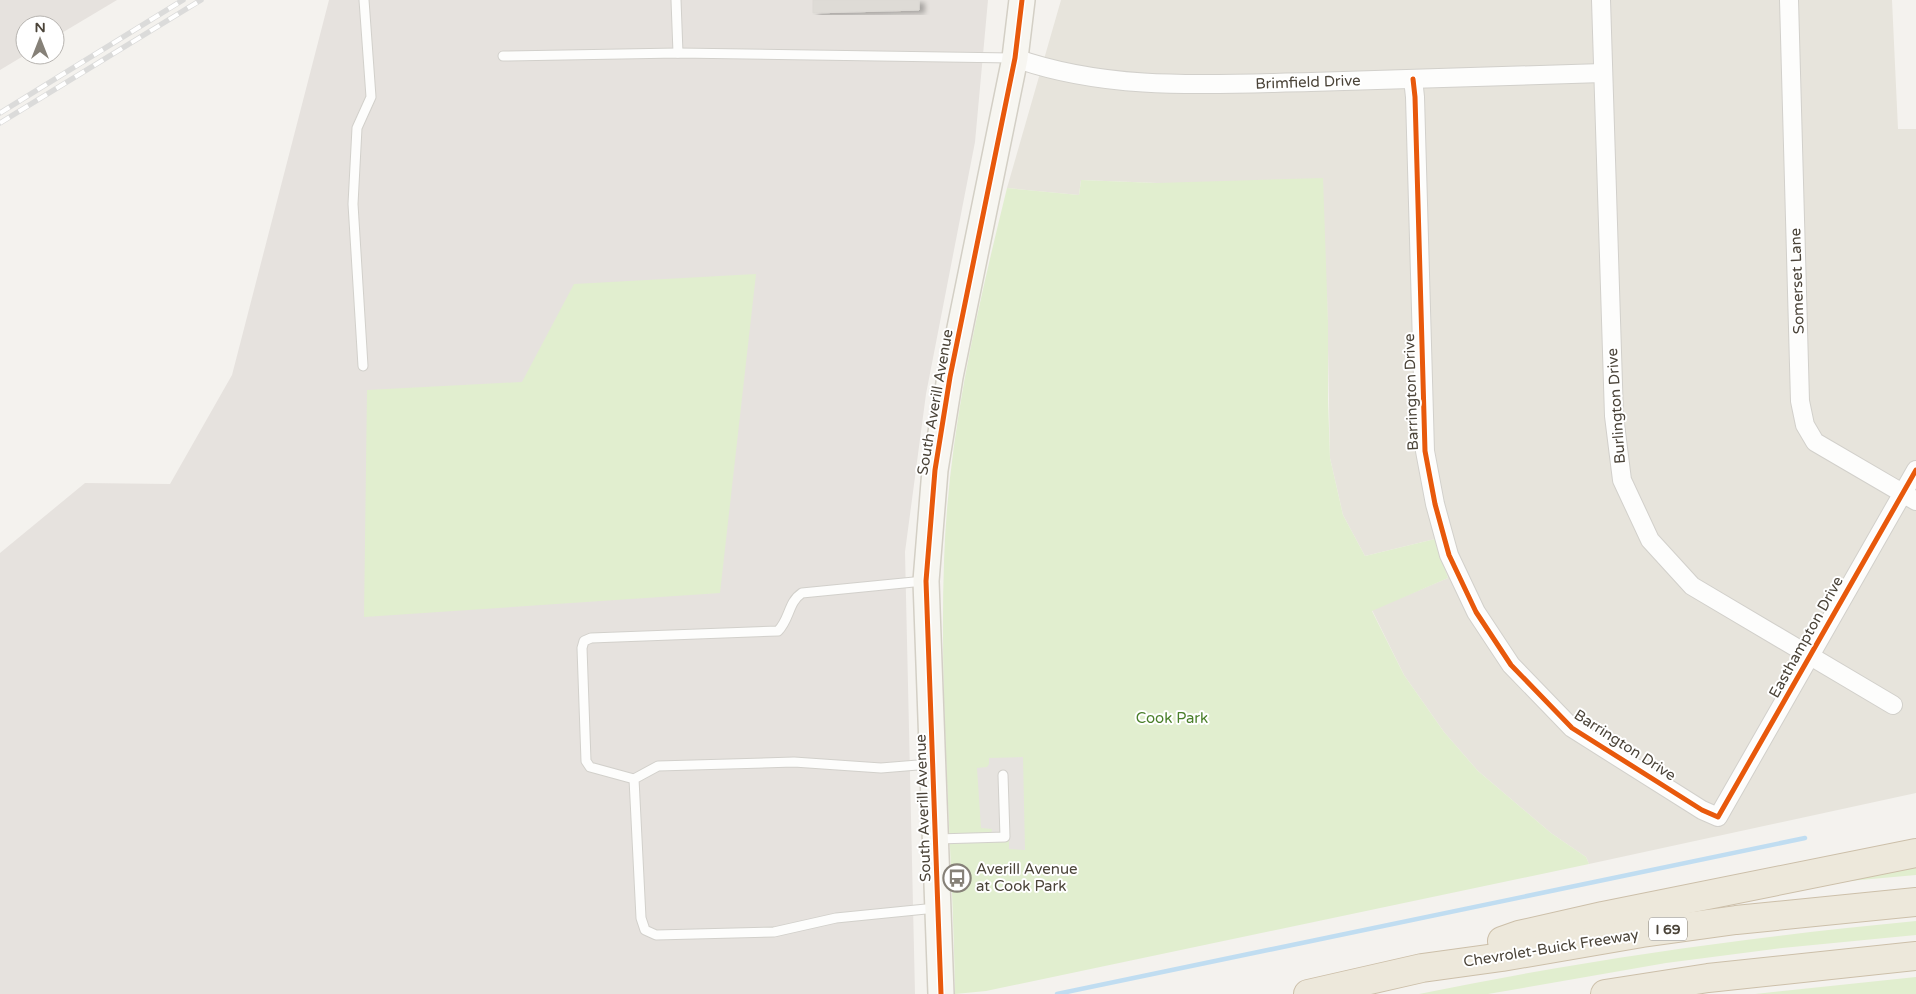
<svg xmlns="http://www.w3.org/2000/svg" width="1916" height="994" font-family="'Varela Round',sans-serif">
<style>
.residential{fill:#e7e4dc}
.industrial{fill:#e6e2de}
.green{fill:#e1eecf}
.parking{fill:#e6e3df}
.lines{fill:none;stroke-linecap:round;stroke-linejoin:round}
.stream{stroke:#c0ddf1;stroke-width:4.5}
.building{fill:#dedbd6;stroke:#dcd9d4;filter:url(#shadow)}
.lane-casing{stroke:#d2d0cb;stroke-width:11}
.street-casing{stroke:#d2d0cb;stroke-width:20}
.secondary-casing{stroke:#d3cfc5;stroke-width:28}
.highway-casing{stroke:#ccbfa9;stroke-width:30}
.lane{stroke:#fdfdfc;stroke-width:9}
.street{stroke:#fdfdfc;stroke-width:18}
.secondary{stroke:#f7f6f1;stroke-width:25}
.highway{stroke:#ede8db;stroke-width:28}
.rail-casing{stroke:#dbdbda;stroke-width:5.5}
.rail{stroke:#fff;stroke-width:4;stroke-dasharray:11;stroke-linecap:butt}
.cycleway-casing{stroke:#fff;stroke-width:8}
.cycleway{stroke:#e8590c;stroke-width:5}
.labels{text-anchor:middle;dominant-baseline:central;stroke-width:4;stroke-linejoin:round;paint-order:stroke}
.shield{fill:#fff;stroke:#817c74;stroke-width:1}
.shield-label{font-size:14px;font-weight:bold;fill:#4b4439}
.street-label{font-size:15px;fill:#4b4439;stroke:#fff}
.park-label{font-size:15px;fill:#4a7f2a;stroke:#fff}
.poi-label{font-size:15px;fill:#4b4439;stroke:#fff;text-anchor:start}
</style>
<defs>
<filter id="shadow"><feDropShadow dx="5.5" dy="3" stdDeviation="2.5" flood-color="#0004"/></filter>
</defs>
<rect width="100%" height="100%" fill="#f4f2ee"/>
<polygon class="residential" points="1061,0 1892,0 1898,129 1916,129 1916,793 1589,864 1586,857 1551,833 1478,771 1444,732 1404,675 1372,610 1448,578 1435,539 1365,556 1343,515 1330,458 1327,295 1157,183 1081,180 1079,195 1007,188"/>
<g class="industrial">
<polygon points="0,0 117,0 55,37 55,25 25,25 25,55 0,70"/>
<polygon points="329,0 988,0 975,142 926,394 905,552 915,994 0,994 0,553 85,483 170,484 232,375"/>
</g>
<g class="green">
<path d="M1323 178 1328 322V399L1330 458 1343 515 1365 556 1435 539 1448 578 1372 611 1404 675 1444 732 1478 771 1551 833 1586 857 1589 864 986 991 955 994C953 850 939 705 944 561 948 435 977 310 1007 188L1079 195 1081 180 1157 183Z"/>
<polygon points="756,274 720,593 364,617 367,390 522,382 574,284"/>
<polygon points="1916,861 1916,875 1849,881 1849,875"/>
<path d="M1916 921V935L1782 948 1666 963 1488 994H1419C1583 960 1749 937 1916 921Z"/>
<polygon points="1916,977 1916,994 1755,994"/>
</g>
<polygon class="parking" points="1023,757 1025,850 1009,849 1009,835 991,835 992,829 981,828 977,768 987,767 989,764 989,758"/>
<g class="lines">
<polyline class="stream" points="1057,994 1805,838"/>
</g>
<polygon class="building" points="813,0 919,0 919,10 813,13"/>
<g class="lines">
<g class="lane-casing">
<g id="lane">
<polyline points="676,0 678,53"/>
<polyline points="503,56 678,53 1012,58"/>
<polyline points="363,366 353,204 357,128 371,97 364,0"/>
<polyline points="930,764 881,768 794,762 658,766 634,779 641,918 645,930 656,935 774,932 836,918 936,908"/>
<path d="M634 779 590 767 586 761 582 648 584 641 591 638 778 631C790 619 788 602 802 593L924 581"/>
<polyline points="937,839 1005,837 1003,775"/>
</g>
</g>
<g class="street-casing">
<g id="street">
<polyline points="1601,0 1614,416 1622,480 1650,540 1692,586 1893,705"/>
<polyline points="1789,0 1800,401 1805,425 1815,442 1916,501"/>
<path d="M1015 58C1111 92 1212 84 1311 82 1409 79 1506 76 1603 73"/>
<polyline points="1413,79 1415,97 1425,451 1435,504 1449,555 1476,612 1511,665 1572,728 1702,810 1718,817 1916,470"/>
</g>
</g>
<g class="secondary-casing">
<polyline id="secondary" points="941,994 926,581 935,470 950,377 1015,58 1022,0"/>
</g>
<g class="highway-casing">
<g id="highway">
<polyline points="1502,941 1519,935 1603,916 1916,853"/>
<polyline points="1308,994 1422,968 1502,957 1642,933 1736,920 1916,902"/>
<polyline points="1605,994 1708,978 1916,956"/>
</g>
</g>
<use href="#lane" class="lane"/>
<use href="#street" class="street"/>
<use href="#secondary" class="secondary"/>
<use href="#highway" class="highway"/>
<g class="rail-casing">
<g id="rail">
<polyline points="0,113 183,0"/>
<polyline points="0,123 201,0"/>
</g>
</g>
<use href="#rail" class="rail"/>
<g class="cycleway-casing">
<g id="cycleway">
<polyline points="1413,79 1415,97 1425,451 1435,504 1449,555 1476,612 1511,665 1572,728 1702,810 1718,817 1916,470"/>
<polyline points="941,994 926,581 935,470 950,377 1015,58 1022,0"/>
</g>
</g>
<use href="#cycleway" class="cycleway"/>
</g>
<defs>
<g id="bus-ring" transform="scale(1.4375)"><circle r="9.5" fill="#fff" stroke="#868178" stroke-width="1.5"/><path d="M-5-6H5V4H4V6H2V4H-2V6H-4V4H-5ZM-3.5-4V0h7V-4ZM-3.5 1.2v1.5H-2V1.2ZM2 1.2v1.5H3.5V1.2Z" fill="#868178"/></g>
</defs>
<g fill-rule="evenodd">
<use href="#bus-ring" x="957" y="878"/>
</g>
<g class="labels">
<rect class="shield" x="1649" y="917.5" width="38" height="23" rx="4"/>
<g class="shield-label">
<text x="1668" y="929">I 69</text>
</g>
<g class="street-label">
<text transform="translate(1308 82) rotate(-2)">Brimfield Drive</text>
<text transform="translate(1797 281) rotate(-92)">Somerset Lane</text>
<text transform="translate(1411 392) rotate(-92)">Barrington Drive</text>
<text transform="translate(935 402) rotate(-80)">South Averill Avenue</text>
<text transform="translate(1616 406) rotate(-94)">Burlington Drive</text>
<text transform="translate(1806 637) rotate(-61)">Easthampton Drive</text>
<text transform="translate(1625 745) rotate(33)">Barrington Drive</text>
<text transform="translate(923 808) rotate(-92)">South Averill Avenue</text>
<text transform="translate(1551 948) rotate(-9)">Chevrolet-Buick Freeway</text>
</g>
<g class="park-label">
<text x="1172" y="718">Cook Park</text>
</g>
<g class="poi-label">
<text x="976" y="869">Averill Avenue<tspan x="976" dy="17">at Cook Park</tspan></text>
</g>
</g>
<g transform="translate(40 40)"><circle r="24" fill="#ffffff" stroke="#b7b4b0"/>
<path d="M0-4L9 19L0 12L-9 19Z" fill="#868178"/>
<text y="-8" font-size="14" font-weight="bold" text-anchor="middle" fill="#4b4439">N</text>
</g>
</svg>
